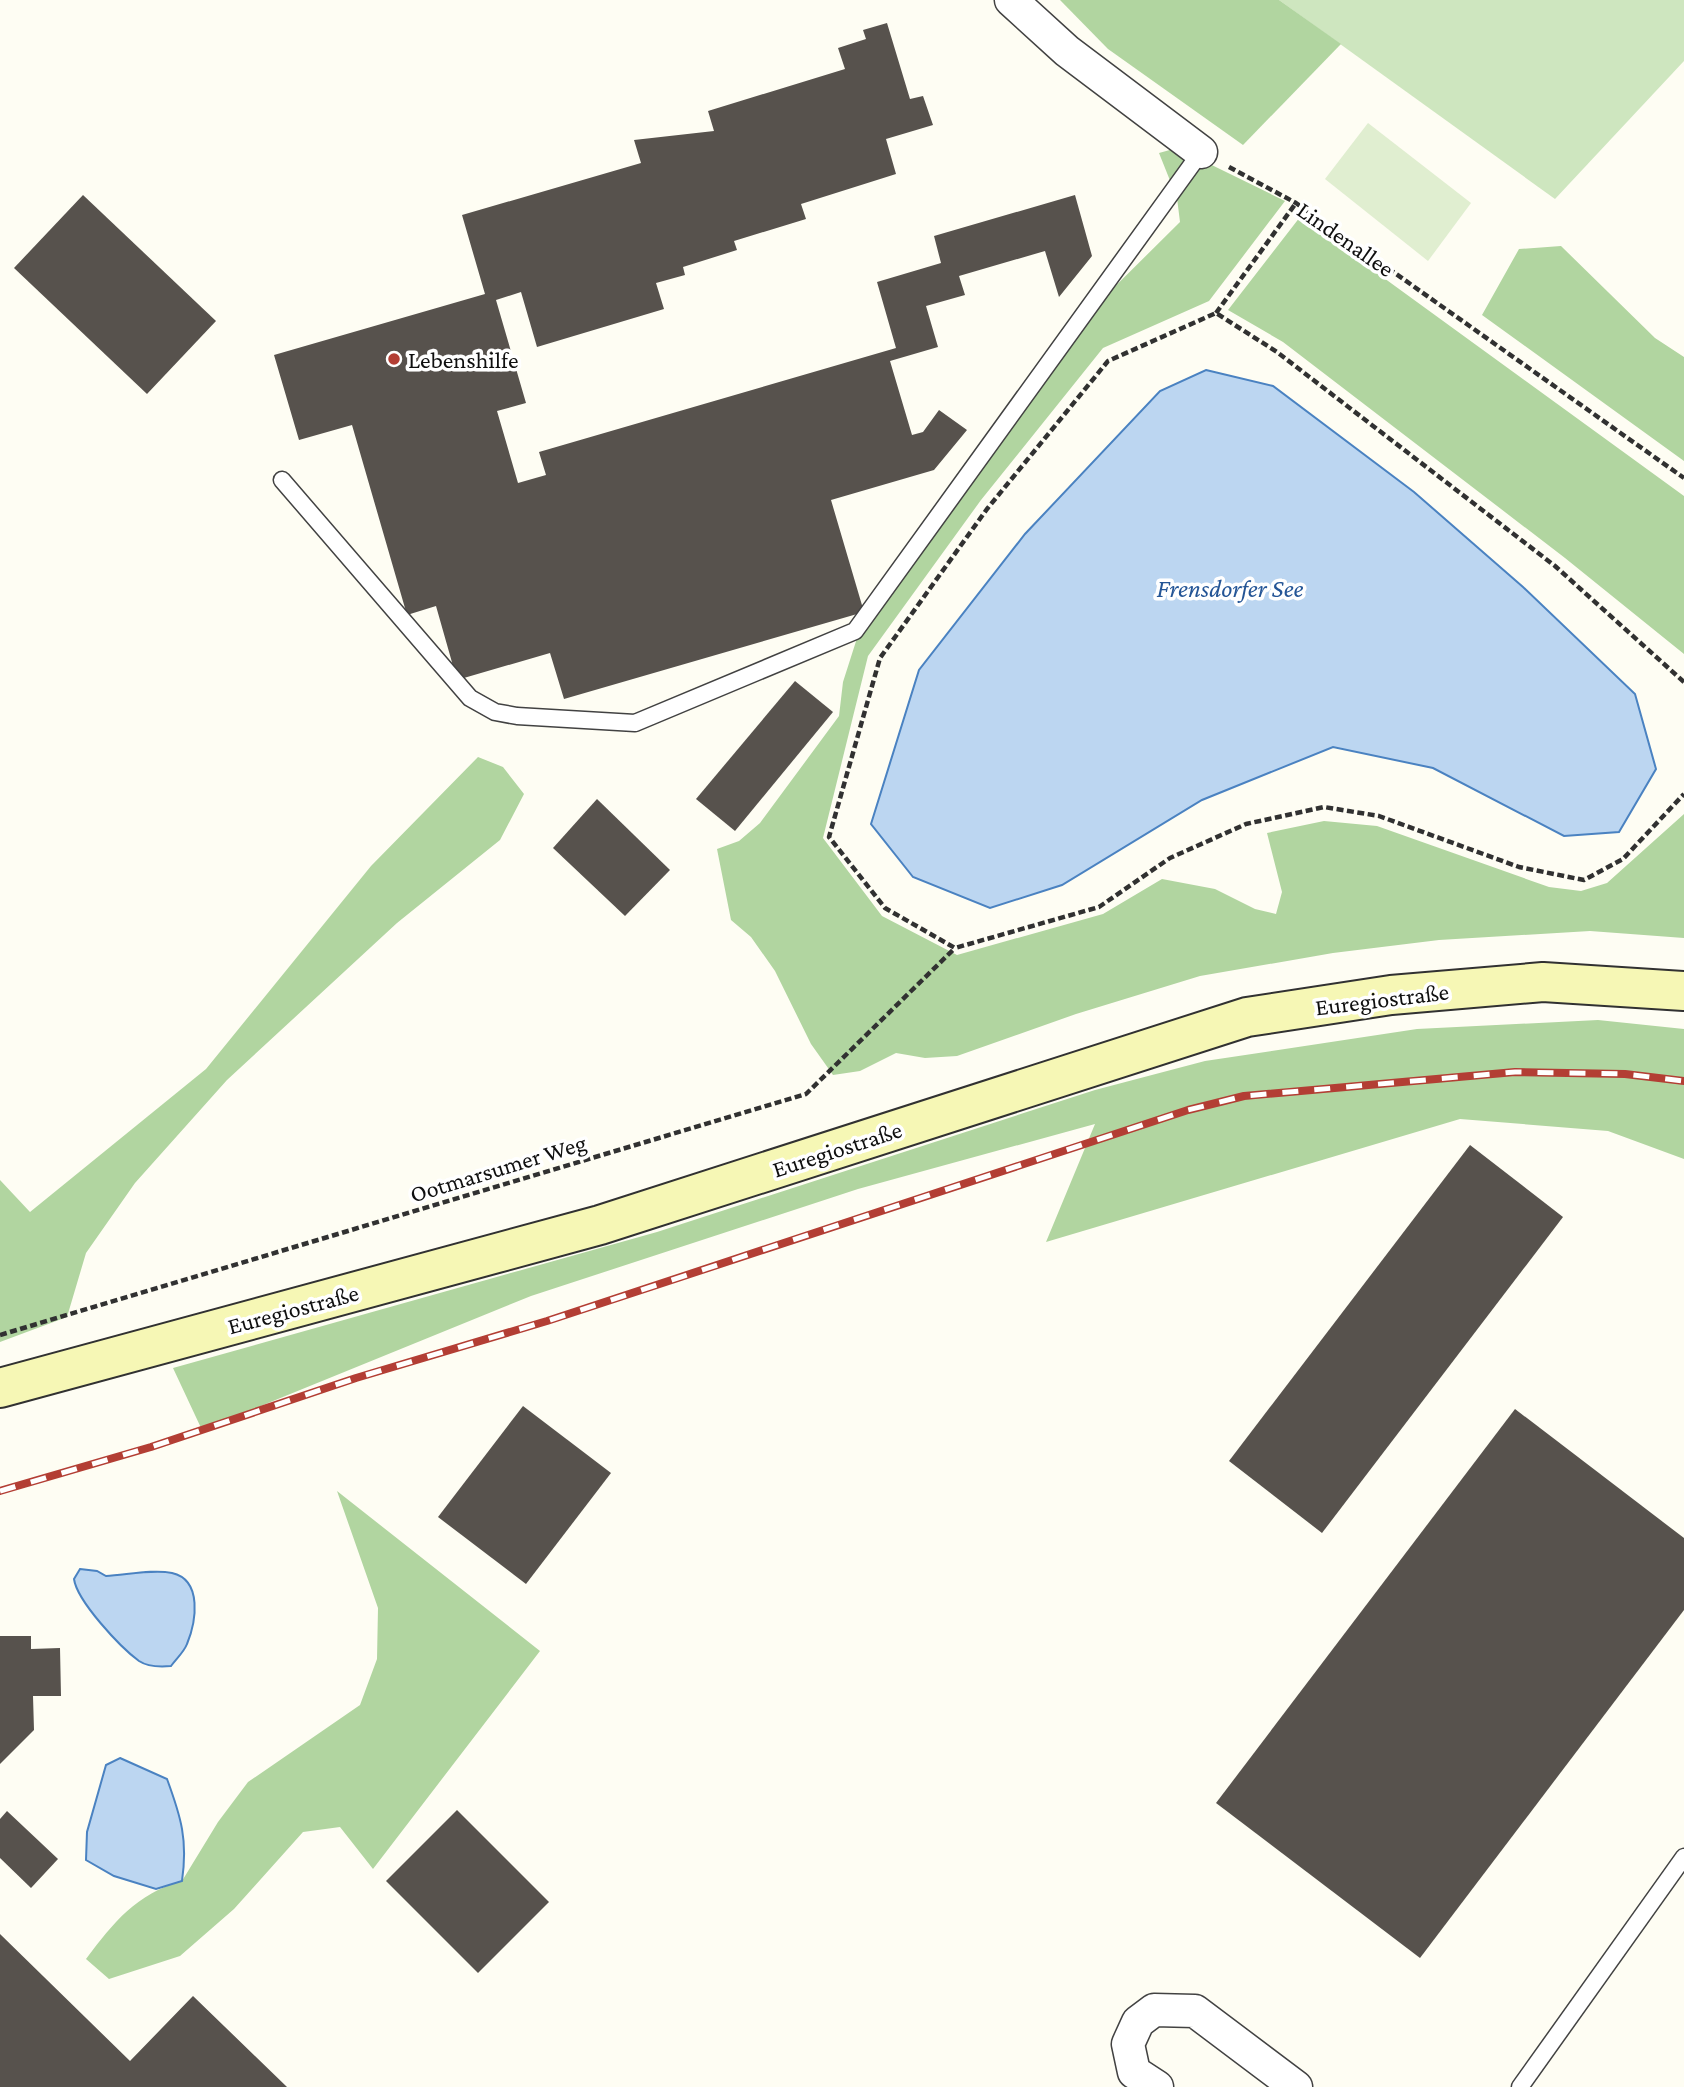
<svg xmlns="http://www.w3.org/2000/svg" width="1684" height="2087" font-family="'Crimson Pro',serif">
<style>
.green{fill:#cee6bf}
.forest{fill:#b1d5a0}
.pitch{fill:#e0eed0}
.water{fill:#bcd6f1;stroke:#4a82c1;stroke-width:2}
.building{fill:#57524d}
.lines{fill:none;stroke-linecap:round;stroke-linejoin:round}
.service-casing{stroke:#424242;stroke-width:19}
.minor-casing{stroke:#424242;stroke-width:35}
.secondary-casing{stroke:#313131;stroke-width:42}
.path{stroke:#313131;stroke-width:4.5;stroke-dasharray:7 3.5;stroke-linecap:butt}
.service{stroke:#fff;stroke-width:16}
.minor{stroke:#fff;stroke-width:32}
.secondary{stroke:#f6f7b5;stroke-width:38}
.rail-casing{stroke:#b33e34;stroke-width:8}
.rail{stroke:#fff;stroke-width:5;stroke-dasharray:16;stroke-linecap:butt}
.poi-dot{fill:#b33e34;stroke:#fff;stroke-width:2.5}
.labels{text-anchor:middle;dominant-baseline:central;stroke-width:7;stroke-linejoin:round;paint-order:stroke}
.street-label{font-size:24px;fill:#0f0f0f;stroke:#fff}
.poi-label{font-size:24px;fill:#0f0f0f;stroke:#fff;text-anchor:start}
.water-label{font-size:26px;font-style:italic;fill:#245596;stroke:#fff}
</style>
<rect width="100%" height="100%" fill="#fefdf3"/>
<polygon class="green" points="1279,0 1684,0 1684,61 1555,199"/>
<g class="forest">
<polygon points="1060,0 1279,0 1341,44 1243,145 1108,49"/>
<polygon points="1177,148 1285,201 1209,301 1103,348 981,500 868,656 823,838 882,916 957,955 1103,914 1162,879 1215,889 1255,909 1276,914 1282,892 1267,833 1324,821 1377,826 1549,887 1581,891 1607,883 1684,814 1684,938 1590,931 1439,940 1333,953 1200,976 1076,1014 957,1056 925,1058 896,1053 860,1071 833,1075 811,1044 775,971 751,937 731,920 717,849 739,841 760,823 839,716 843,682 858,635 1055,346 1180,222 1177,198 1159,153"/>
<polygon points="1300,217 1684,496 1684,654 1565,558 1283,342 1228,310"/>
<polygon points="1561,246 1655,338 1684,357 1684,461 1482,315 1519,249"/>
<polygon points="478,757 503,767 524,794 500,840 397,923 227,1080 135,1183 86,1253 67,1317 0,1342 0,1180 30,1212 206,1069 371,866"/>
<polygon points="1598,1020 1684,1029 1684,1159 1608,1131 1460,1119 1046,1242 1095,1124 858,1189 531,1296 202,1430 173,1368 657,1232 1095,1090 1205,1061 1417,1029"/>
<path d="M337 1491 540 1651 373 1869 340 1827 303 1832 234 1909 180 1956 109 1979 86 1959C114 1922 136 1894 182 1881L218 1822 248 1782 360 1705 377 1659 378 1608Z"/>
</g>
<polygon class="pitch" points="1368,123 1471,203 1428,261 1325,179"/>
<g class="water">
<polygon points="1206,370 1273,386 1414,492 1523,587 1635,694 1656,769 1619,832 1564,836 1433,768 1333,747 1202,800 1062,885 990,908 913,877 871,824 919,670 1025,534 1160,391"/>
<path d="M80 1569 97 1571 106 1576C126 1575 153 1569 172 1573 203 1580 196 1622 187 1644 184 1652 176 1659 171 1666 160 1667 148 1667 139 1661 120 1647 77 1601 74 1579Z"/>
<path d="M120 1758 167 1779C181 1817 188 1840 182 1881L156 1889 114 1876 86 1860 87 1832 106 1765Z"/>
</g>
<g class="building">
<polygon points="887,23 910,99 923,96 933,125 886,139 896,174 801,204 806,219 734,241 737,250 683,267 685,275 656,283 664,309 537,347 521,292 496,300 526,403 497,411 518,483 546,475 539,452 896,348 877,282 941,263 934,236 1075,195 1092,256 1059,297 1045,251 959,276 965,295 926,306 938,347 890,361 912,435 923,432 939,410 967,430 934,470 831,500 864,612 564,699 550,653 457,680 436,606 407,615 352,425 299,440 274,355 485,294 462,215 641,163 634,140 714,131 708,111 845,69 838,48 866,39 863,30"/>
<polygon points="83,195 216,321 147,394 14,268"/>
<polygon points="795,681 833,712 735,831 696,799"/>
<polygon points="597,799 670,870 625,916 553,848"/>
<polygon points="1470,1145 1563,1217 1322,1533 1229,1461"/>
<polygon points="523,1406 611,1473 526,1584 438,1517"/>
<polygon points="1515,1409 1684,1538 1684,1610 1420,1958 1216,1803"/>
<polygon points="0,1636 31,1636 31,1649 60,1648 61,1696 33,1696 34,1730 0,1764"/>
<polygon points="457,1810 549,1902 478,1973 386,1881"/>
<polygon points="7,1811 58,1859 31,1888 0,1858 0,1819"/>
<polygon points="0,1934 130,2061 193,1996 287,2087 0,2087"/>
</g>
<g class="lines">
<g class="service-casing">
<g id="service">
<polyline points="282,480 470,698 495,712 517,716 635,723 855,631 1201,152"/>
<polyline points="1520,2087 1684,1857"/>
</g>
</g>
<g class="minor-casing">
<g id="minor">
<polyline points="1011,0 1067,51 1201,152"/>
<polyline points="1157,2087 1134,2072 1128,2044 1138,2022 1154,2010 1195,2011 1296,2087"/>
</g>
</g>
<g class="secondary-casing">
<polyline id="secondary" points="0,1388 600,1225 1247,1017 1391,995 1543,982 1684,991"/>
</g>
<g class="path">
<polyline points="1229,167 1296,203 1684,478"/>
<polyline points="1216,313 1296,203"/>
<polyline points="1684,682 1555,566 1277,352 1216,313 1108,361 987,509 880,658 829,837 885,908 955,948 1099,907 1170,858 1246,824 1324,807 1379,816 1519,867 1584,880 1623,859 1684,794"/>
<polyline points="0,1335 806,1094 955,948"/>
</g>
<use href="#service" class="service"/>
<use href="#minor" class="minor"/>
<use href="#secondary" class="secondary"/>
<g class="rail-casing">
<polyline id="rail" points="0,1491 151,1447 356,1378 547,1321 1188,1110 1244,1096 1515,1072 1625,1074 1684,1081"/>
</g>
<use href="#rail" class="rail"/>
</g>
<circle class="poi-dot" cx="394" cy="359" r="7"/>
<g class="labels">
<g class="street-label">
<text transform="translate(1346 239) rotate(35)">Lindenallee</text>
<text transform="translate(1382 999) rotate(-7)">Euregiostraße</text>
<text transform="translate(837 1149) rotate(-18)">Euregiostraße</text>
<text transform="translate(498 1168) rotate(-17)">Ootmarsumer Weg</text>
<text transform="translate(293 1309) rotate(-15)">Euregiostraße</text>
</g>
<g class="poi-label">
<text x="408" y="359">Lebenshilfe</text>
</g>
<g class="water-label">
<text x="1230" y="588">Frensdorfer See</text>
</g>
</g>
</svg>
